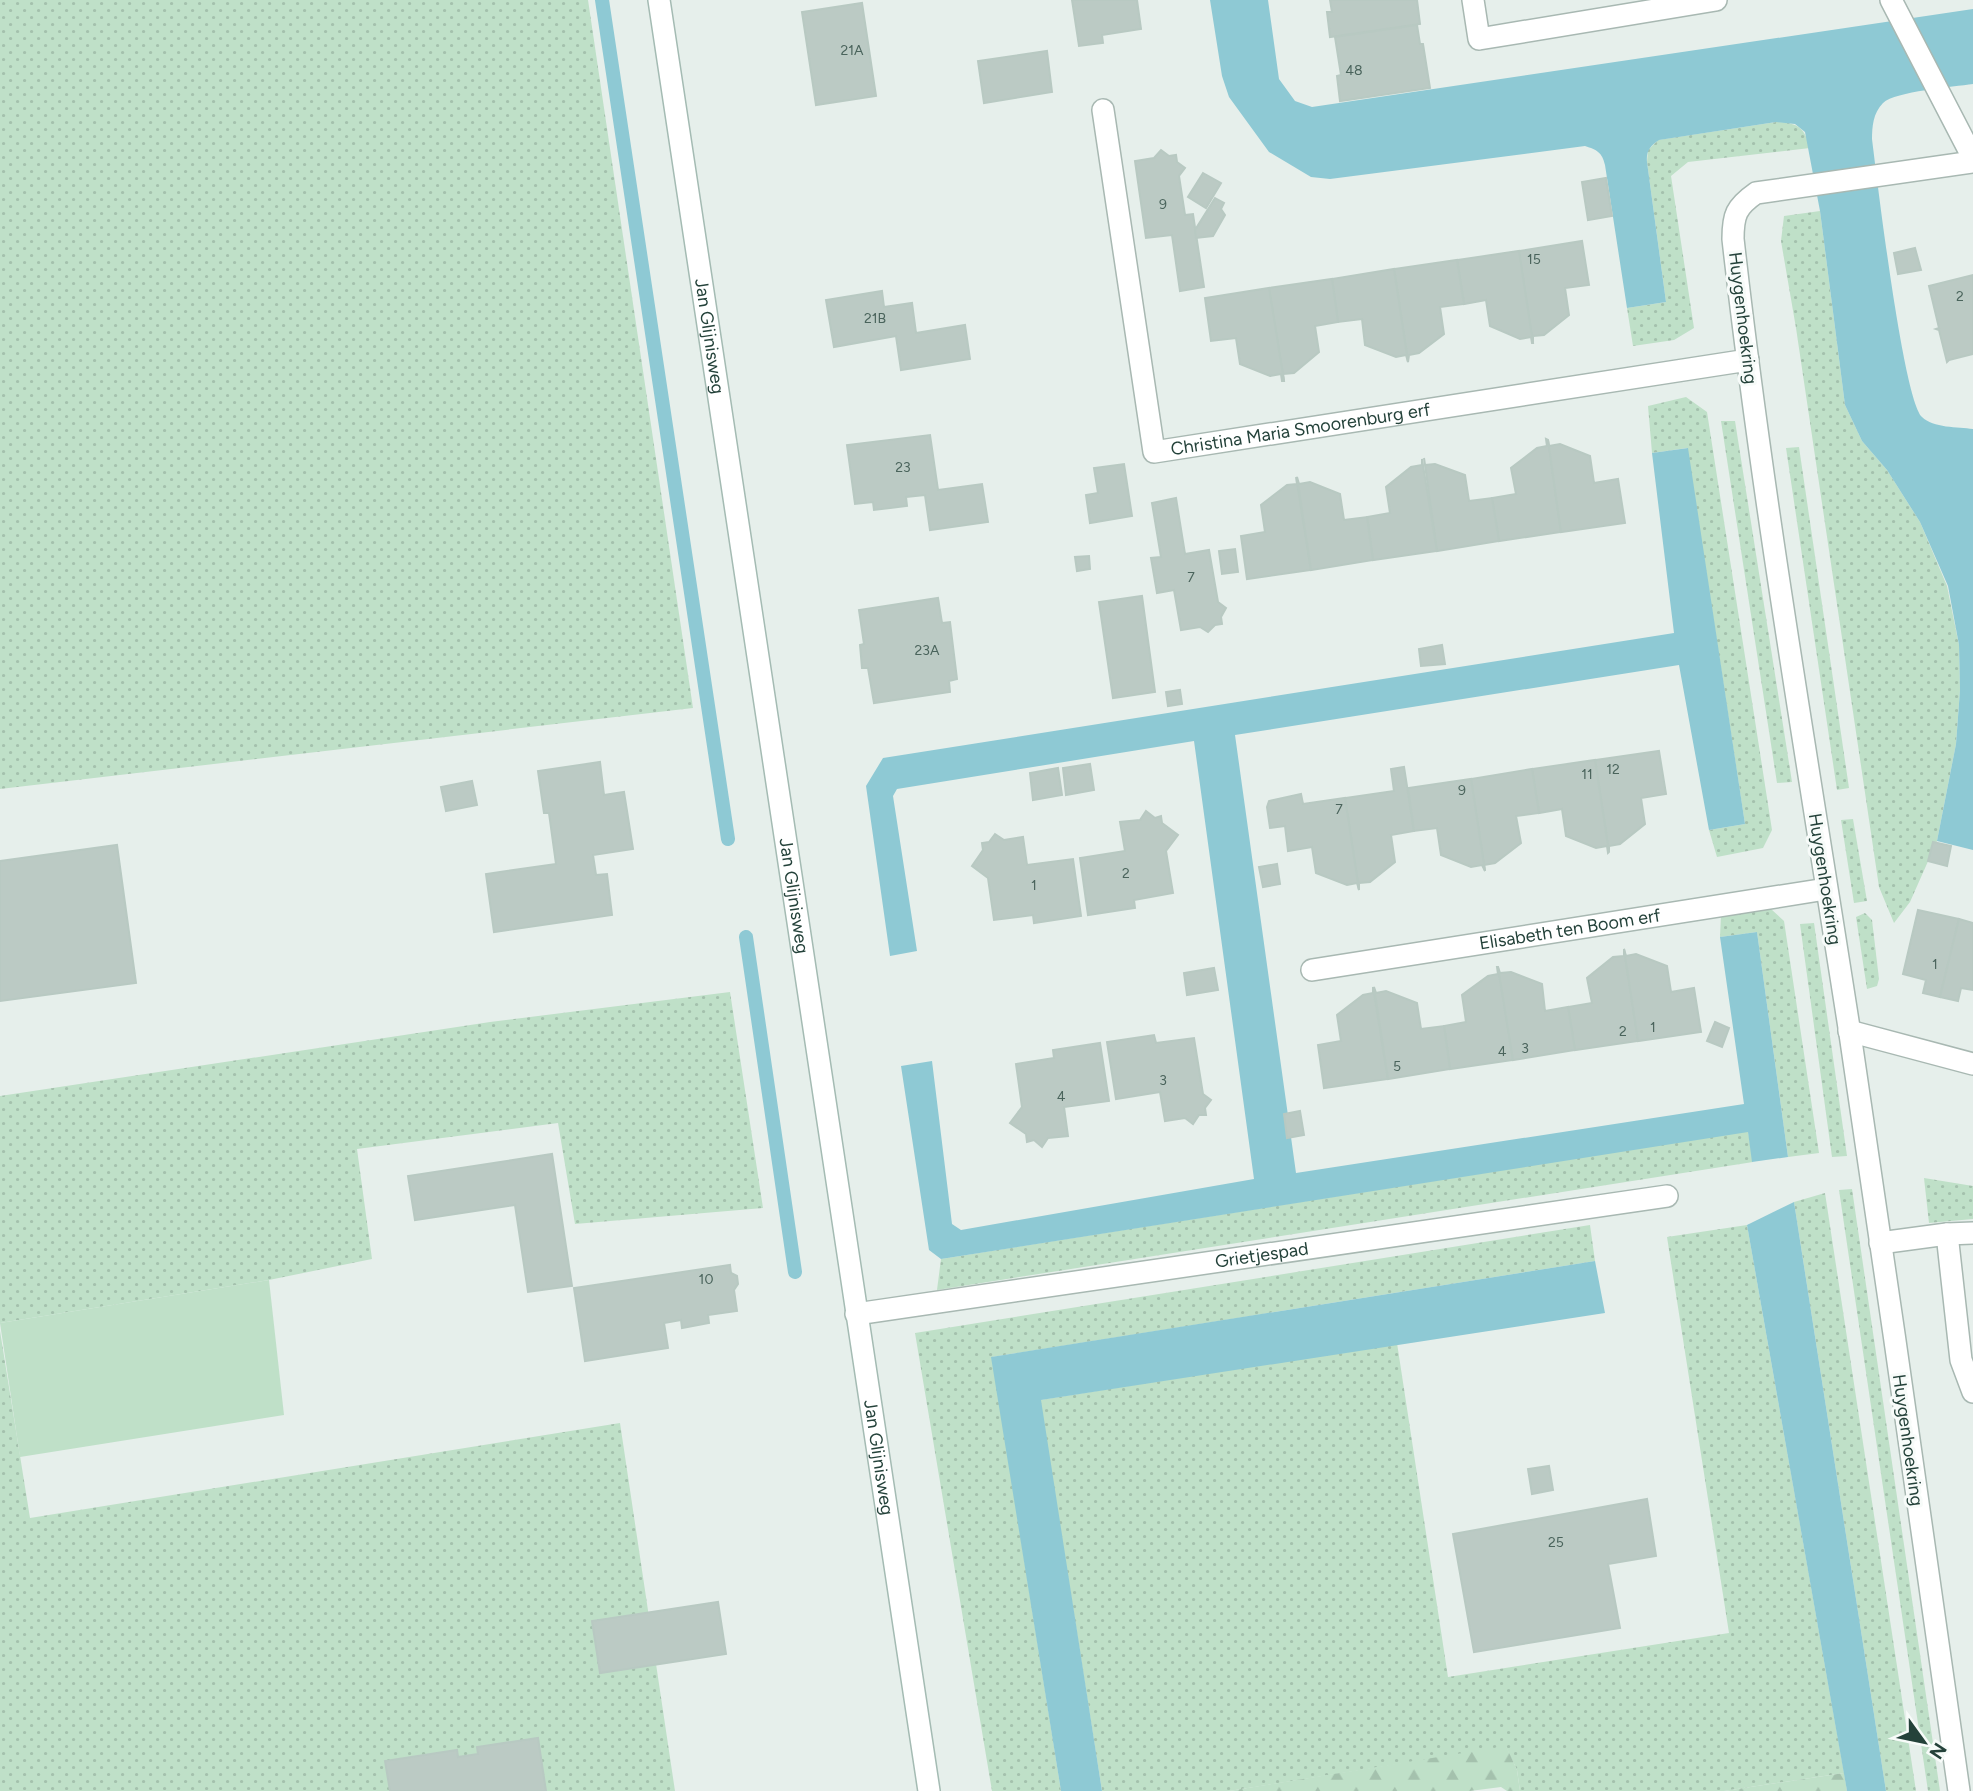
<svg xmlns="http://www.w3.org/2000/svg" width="1973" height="1791" font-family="Figtree,sans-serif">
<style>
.green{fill:url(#green-dots)}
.forest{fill:url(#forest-firs)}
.pitch{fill:#bfe0c8}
.water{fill:#8ec9d4}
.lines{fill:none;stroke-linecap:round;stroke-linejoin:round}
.stream{stroke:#8ec9d4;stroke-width:14}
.building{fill:#bbcac4;stroke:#b8c9c2;stroke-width:2}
.street-casing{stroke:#a8b8b2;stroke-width:24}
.secondary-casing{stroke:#a4bbb3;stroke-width:24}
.street{stroke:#fff;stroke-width:21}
.secondary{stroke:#fff;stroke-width:21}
.labels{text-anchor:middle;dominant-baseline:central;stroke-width:6;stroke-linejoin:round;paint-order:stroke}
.number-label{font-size:14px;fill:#4a645c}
.street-label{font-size:18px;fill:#24423a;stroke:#f7fbf9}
</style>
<defs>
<pattern id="green-dots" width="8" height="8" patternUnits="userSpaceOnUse" patternTransform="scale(1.75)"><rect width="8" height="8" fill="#bfe0c8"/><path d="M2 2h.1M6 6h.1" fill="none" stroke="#a4c1ad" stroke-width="1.8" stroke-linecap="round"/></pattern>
<pattern id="forest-firs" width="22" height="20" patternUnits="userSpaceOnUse" patternTransform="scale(1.75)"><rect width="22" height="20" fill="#bfe0c8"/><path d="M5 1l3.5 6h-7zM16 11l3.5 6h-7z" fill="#a4c1ad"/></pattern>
</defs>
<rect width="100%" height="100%" fill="#e6efeb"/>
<g class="green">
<polygon points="0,0 588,0 693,708 0,789"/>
<path d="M1776 122C1798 123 1804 127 1810 148L1688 162 1671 176 1694 328 1674 340 1633 346 1627 308 1666 302 1647 162 1648 150 1658 140Z"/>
<polygon points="1820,211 1845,405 1862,441 1887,470 1920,522 1947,586 1959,645 1960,690 1956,744 1937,841 1910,902 1894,923 1879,887 1796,328 1781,241 1784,216"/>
<polygon points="1686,397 1707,412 1772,830 1763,848 1717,857 1709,830 1745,824 1687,448 1652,453 1648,406"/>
<polygon points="1721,421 1735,421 1792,782 1777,783"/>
<polygon points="1799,447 1849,788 1837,790 1786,448"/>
<polygon points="1853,819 1867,901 1854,903 1841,820"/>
<polygon points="1771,909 1784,921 1819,1153 1788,1157 1757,932 1720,937 1721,915"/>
<polygon points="1865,913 1872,920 1879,979 1877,986 1867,989 1856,917"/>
<polygon points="1814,923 1847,1156 1832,1157 1800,924"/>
<polygon points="730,992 763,1208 575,1224 558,1123 357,1149 372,1259 269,1280 0,1323 0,1096 490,1022"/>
<polygon points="1748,1131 1753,1162 937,1290 941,1259"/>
<polygon points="1924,1178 1973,1186 1973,1219 1929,1223"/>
<polygon points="1852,1189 1940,1791 1928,1791 1839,1190"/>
<polygon points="1825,1193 1916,1791 1886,1791 1794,1202"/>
<polygon points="1590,1225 1595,1261 992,1357 1061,1791 992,1791 915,1333"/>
<polygon points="1747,1225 1844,1773 1724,1791 1520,1791 1517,1770 1506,1747 1229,1791 1102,1791 1040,1400 1397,1343 1448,1677 1729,1633 1667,1237"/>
<polygon points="0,1331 30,1518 620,1423 675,1791 0,1791"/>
</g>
<g class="forest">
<polygon points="1506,1746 1517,1770 1520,1791 1507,1791 1501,1787 1470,1791 1229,1791"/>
<polygon points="1844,1773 1847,1791 1724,1791"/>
</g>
<polygon class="pitch" points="269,1280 284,1415 20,1457 0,1323"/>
<g class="water">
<path d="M1210 0H1268L1279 79 1295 101 1312 107 1973 9V84C1953 87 1896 91 1883 103 1873 113 1872 127 1872 139 1877 179 1903 398 1922 417 1933 428 1958 427 1973 429V850L1937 841 1956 744 1960 690 1959 645 1948 586 1920 522 1887 470 1862 441 1845 405 1820 211 1805 132 1795 124 1776 122 1659 140C1650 146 1646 151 1647 162L1666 302 1627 308 1605 165C1602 152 1597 150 1585 146L1330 179 1311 177 1269 152 1229 97 1222 76Z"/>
<polygon points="1688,448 1745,824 1709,830 1679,665 1235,735 1296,1173 1744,1104 1720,937 1757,932 1788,1157 1752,1162 1748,1132 941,1259 929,1250 901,1066 932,1061 952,1224 961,1230 1254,1179 1194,741 897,789 893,796 917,951 890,956 866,786 883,758 1674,633 1652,453"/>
<polygon points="1794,1202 1886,1791 1847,1791 1747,1225"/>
<polygon points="1595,1261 1605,1313 1041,1400 1102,1791 1061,1791 991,1357"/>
</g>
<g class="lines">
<g class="stream">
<polyline points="602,0 728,839"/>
<polyline points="746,937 795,1272"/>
</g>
</g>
<g class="building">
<polygon points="1072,0 1137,0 1141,29 1102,35 1103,43 1079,46"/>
<polygon points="1330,0 1417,0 1420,24 1330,37 1327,12 1332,12"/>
<polygon points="862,3 876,96 816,105 802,12"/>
<polygon points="1417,25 1420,44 1423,44 1430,88 1340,101 1337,76 1341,75 1335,37"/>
<polygon points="1047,51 1052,92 984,103 978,61"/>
<polygon points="1161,150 1169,156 1176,155 1177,162 1185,168 1179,176 1185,215 1193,214 1204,287 1180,291 1172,235 1146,238 1135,161 1154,158"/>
<polygon points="1203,173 1221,183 1206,208 1188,197"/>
<polygon points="1606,178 1612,216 1588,220 1582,182"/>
<polygon points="1215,198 1224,203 1221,209 1225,215 1213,236 1196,238 1195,230"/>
<polygon points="1582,241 1589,285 1565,288 1569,315 1544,335 1533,336 1533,343 1519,251"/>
<polygon points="1915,248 1921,270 1898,274 1894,253"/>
<polygon points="1519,251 1533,343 1532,343 1531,337 1520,339 1490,326 1486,300 1464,304 1457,260"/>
<polygon points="1457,260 1464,304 1440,307 1444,334 1419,353 1409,355 1408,362 1394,269"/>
<polygon points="1394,269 1408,362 1406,355 1396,357 1365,345 1362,319 1338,322 1332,279"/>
<polygon points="1973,275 1973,354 1949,360 1947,362 1939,330 1936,329 1939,328 1929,286"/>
<polygon points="1332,279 1338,322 1315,326 1319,352 1294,373 1283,374 1284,381 1269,288"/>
<polygon points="1269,288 1284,381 1282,381 1281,374 1270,376 1240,364 1236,338 1211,341 1205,298"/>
<polygon points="882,291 884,307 912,303 916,333 965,325 970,359 901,370 896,336 834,347 826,300"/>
<polygon points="930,435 938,490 982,484 988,522 930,530 925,495 906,497 907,506 874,510 873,502 855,504 847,445"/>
<polygon points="1546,439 1548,440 1561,532 1499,541 1492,498 1516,494 1511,468 1537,448 1547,446"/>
<polygon points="1548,440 1549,446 1560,444 1590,456 1594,483 1618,479 1625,523 1561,532"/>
<polygon points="1424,458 1425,465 1435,464 1465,475 1469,501 1492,498 1499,541 1437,551"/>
<polygon points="1422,459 1437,551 1373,560 1367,517 1390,513 1386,487 1411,467 1422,465"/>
<polygon points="1124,464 1132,516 1090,523 1086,495 1098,493 1094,468"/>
<polygon points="1296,477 1311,570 1247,579 1241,536 1265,532 1261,505 1287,485 1297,484"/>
<polygon points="1297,477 1299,484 1310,482 1340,494 1344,520 1367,517 1373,560 1311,570"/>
<polygon points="1176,498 1185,554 1209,550 1218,602 1226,608 1221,617 1222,624 1215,625 1208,632 1200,627 1181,630 1174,590 1157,593 1151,558 1161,557 1152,503"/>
<polygon points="1235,549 1238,572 1222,574 1219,551"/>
<polygon points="1089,556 1090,569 1077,571 1075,557"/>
<polygon points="1142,596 1155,692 1113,698 1099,602"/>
<polygon points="938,598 942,623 950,622 957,679 949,681 950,692 874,703 868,668 862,668 860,645 864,644 859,610"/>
<polygon points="1442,645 1445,664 1421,666 1419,649"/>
<polygon points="1180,690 1182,704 1168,706 1166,692"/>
<polygon points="1659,751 1666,794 1641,798 1645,824 1620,844 1609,846 1609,852 1595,760"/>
<polygon points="1595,760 1609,852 1608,853 1607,846 1596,848 1566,836 1562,809 1539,813 1532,769"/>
<polygon points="600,762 604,795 624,792 633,849 593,855 596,875 607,874 612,915 494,932 486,874 556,864 549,813 544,813 538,771"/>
<polygon points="1090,764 1094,790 1066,795 1063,768"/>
<polygon points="1404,767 1414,831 1391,835 1395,862 1370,882 1359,883 1359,890 1345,798 1394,791 1391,769"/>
<polygon points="1058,768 1062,795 1033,800 1030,773"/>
<polygon points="1532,769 1539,813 1516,816 1521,843 1495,863 1484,865 1485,871 1471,779"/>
<polygon points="1471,779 1485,871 1482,865 1471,867 1441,855 1437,828 1414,831 1408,788"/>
<polygon points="472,781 477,805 446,811 441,787"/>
<polygon points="1301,794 1303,804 1345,798 1359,890 1357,883 1347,885 1316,873 1312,847 1288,851 1285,826 1270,828 1267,807 1269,801"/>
<polygon points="1146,811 1155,818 1161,816 1162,823 1178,835 1166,851 1173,893 1134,900 1135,908 1088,915 1080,858 1125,851 1120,822 1140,820"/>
<polygon points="995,834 1004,840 1023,837 1027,865 1073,859 1081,916 1034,923 1033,915 994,920 988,878 972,866 983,850 982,843 989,842"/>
<polygon points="1933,842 1951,846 1947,866 1928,861"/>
<polygon points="117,845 136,983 0,1001 0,861"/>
<polygon points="1277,864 1280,884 1263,887 1259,867"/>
<polygon points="1918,910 1959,919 1940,997 1923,993 1926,980 1903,974"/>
<polygon points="1959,919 1973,923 1973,990 1961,988 1958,1001 1940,997"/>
<polygon points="1624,949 1638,1041 1575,1050 1568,1007 1592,1003 1587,978 1613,957 1624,956"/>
<polygon points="1624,949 1626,956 1636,954 1667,966 1671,992 1694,988 1701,1032 1638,1041"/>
<polygon points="1497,967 1498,967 1513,1060 1450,1069 1444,1026 1466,1022 1462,995 1488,976 1498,974"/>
<polygon points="1498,967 1500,973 1511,972 1542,984 1545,1011 1568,1007 1575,1050 1513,1060"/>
<polygon points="1214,968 1218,990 1187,995 1184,973"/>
<polygon points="1373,987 1388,1079 1324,1088 1318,1045 1341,1041 1337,1015 1363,995 1373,993"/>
<polygon points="1374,987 1376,993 1386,991 1417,1003 1421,1029 1444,1026 1450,1069 1388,1079"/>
<polygon points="1715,1022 1729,1028 1722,1047 1707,1041"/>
<polygon points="1154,1035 1156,1043 1194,1038 1203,1094 1211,1100 1205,1108 1206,1115 1199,1115 1193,1124 1185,1118 1165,1121 1160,1092 1116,1099 1107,1042"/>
<polygon points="1100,1043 1109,1101 1064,1107 1068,1136 1048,1138 1042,1147 1034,1140 1027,1142 1026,1134 1010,1123 1022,1107 1016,1064 1054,1058 1053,1050"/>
<polygon points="1300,1111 1304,1135 1287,1138 1284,1114"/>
<polygon points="552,1154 572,1286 528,1292 515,1205 415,1220 408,1176"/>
<polygon points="730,1265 731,1273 737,1276 738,1284 734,1290 737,1311 708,1315 709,1323 682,1328 681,1320 664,1323 668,1348 585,1361 574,1288"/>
<polygon points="1549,1466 1553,1490 1532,1494 1528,1469"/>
<polygon points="1647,1499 1656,1556 1608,1564 1620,1628 1474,1652 1453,1534"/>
<polygon points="718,1602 726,1654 600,1673 592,1621"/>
<polygon points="538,1738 546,1791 390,1791 385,1761 457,1750 458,1757 478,1754 477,1747"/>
</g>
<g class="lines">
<g class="street-casing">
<g id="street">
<polyline points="1473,0 1479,39 1716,0"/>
<polyline points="1891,0 1973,158"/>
<path id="s1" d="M1103 110 1154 452 1748 360"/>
<path id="s2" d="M1312 970 1826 889"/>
<polyline points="1849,1031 1973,1064"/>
<polyline points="1947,1234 1961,1360 1973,1392"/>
<polyline points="1880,1243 1947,1234 1973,1233"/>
<path id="s3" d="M856 1314 1667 1196"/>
<path d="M1959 1791C1923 1539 1888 1286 1850 1034 1809 770 1763 505 1733 239 1733 215 1736 207 1756 193L1973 162"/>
</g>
</g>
<g class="secondary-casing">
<g id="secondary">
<path id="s4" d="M659 0 929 1791"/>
</g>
</g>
<use href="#street" class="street"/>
<use href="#secondary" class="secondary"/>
</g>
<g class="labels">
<g class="number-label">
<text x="852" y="50">21A</text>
<text x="1354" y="70">48</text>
<text x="1163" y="204">9</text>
<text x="1534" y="259">15</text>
<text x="1960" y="296">2</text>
<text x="875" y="318">21B</text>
<text x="903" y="467">23</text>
<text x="1191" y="577">7</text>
<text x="927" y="650">23A</text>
<text x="1613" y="769">12</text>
<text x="1587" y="774">11</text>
<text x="1462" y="790">9</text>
<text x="1339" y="809">7</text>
<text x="1126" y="873">2</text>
<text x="1034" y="885">1</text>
<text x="1935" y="964">1</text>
<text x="1653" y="1027">1</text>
<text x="1623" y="1031">2</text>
<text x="1525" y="1048">3</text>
<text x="1502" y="1051">4</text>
<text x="1397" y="1066">5</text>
<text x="1163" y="1080">3</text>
<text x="1061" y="1096">4</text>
<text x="706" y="1279">10</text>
<text x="1556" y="1542">25</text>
</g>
<g class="street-label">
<text transform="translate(1743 318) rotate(83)">Huygenhoekring</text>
<text stroke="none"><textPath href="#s4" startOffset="340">Jan Glijnisweg</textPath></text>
<text stroke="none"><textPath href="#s1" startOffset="494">Christina Maria Smoorenburg erf</textPath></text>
<text transform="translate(1825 879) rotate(81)">Huygenhoekring</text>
<text stroke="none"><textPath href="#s4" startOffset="906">Jan Glijnisweg</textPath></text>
<text stroke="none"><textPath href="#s2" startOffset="261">Elisabeth ten Boom erf</textPath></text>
<text stroke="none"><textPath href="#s3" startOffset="410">Grietjespad</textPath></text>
<text transform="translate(1908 1440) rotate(82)">Huygenhoekring</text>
<text stroke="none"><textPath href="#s4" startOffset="1474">Jan Glijnisweg</textPath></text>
</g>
</g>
<g transform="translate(1924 1742) rotate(123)" stroke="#f7fbf9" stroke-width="5" paint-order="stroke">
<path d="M0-5L12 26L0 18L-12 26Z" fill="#24423a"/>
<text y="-10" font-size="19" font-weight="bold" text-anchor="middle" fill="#24423a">N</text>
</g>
</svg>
